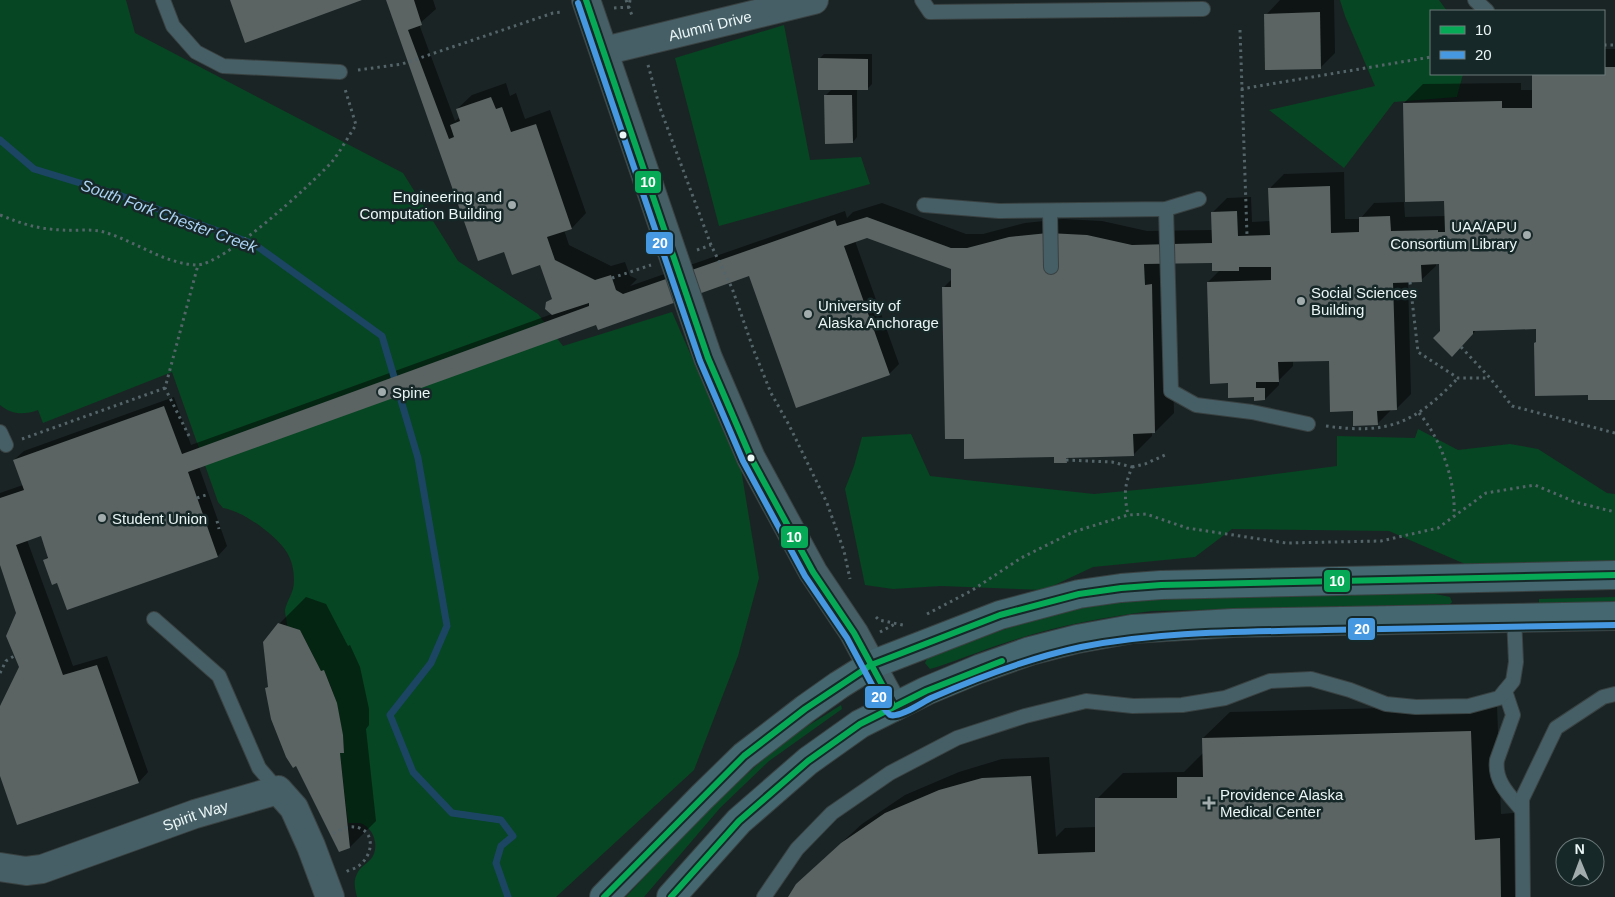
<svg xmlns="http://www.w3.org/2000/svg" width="1615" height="897" font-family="Helvetica,sans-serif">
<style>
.green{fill:#064622}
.shadow{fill:#0007}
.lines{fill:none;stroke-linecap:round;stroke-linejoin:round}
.stream{stroke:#1b4563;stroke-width:7}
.building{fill:#5b6363}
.lane-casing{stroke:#394141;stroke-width:16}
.street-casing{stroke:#394141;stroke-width:30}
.secondary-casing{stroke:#394141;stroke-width:30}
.path{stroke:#54656a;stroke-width:3;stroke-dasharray:2.5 4;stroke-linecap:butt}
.lane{stroke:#465f66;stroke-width:14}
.street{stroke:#465f66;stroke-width:28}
.secondary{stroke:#446770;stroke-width:28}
.bus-1-casing{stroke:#172829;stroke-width:10}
.bus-2-casing{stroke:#172829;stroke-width:10}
.bus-1{stroke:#06aa56;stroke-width:6}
.bus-2{stroke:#4699e1;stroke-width:6}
.bus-dot{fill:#ebf6f6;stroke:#172829;stroke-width:2}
.poi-dot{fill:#a2acad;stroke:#172829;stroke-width:2}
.labels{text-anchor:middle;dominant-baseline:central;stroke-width:5;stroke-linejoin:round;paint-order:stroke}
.street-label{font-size:15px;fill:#ebf6f6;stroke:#172829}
.poi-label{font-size:15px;fill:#ebf6f6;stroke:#172829;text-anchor:start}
.water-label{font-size:16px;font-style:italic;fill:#abd2f3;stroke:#172829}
.line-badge{stroke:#172829;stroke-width:2}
.badge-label{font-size:14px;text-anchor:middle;font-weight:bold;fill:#fff}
</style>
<rect width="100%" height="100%" fill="#1b2425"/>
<g class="green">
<path d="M0 0H126L135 33 403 173 458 261 538 314 563 346 672 312 741 469 759 578 738 656 694 770 556 897H357C355 889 353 881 357 874 360 866 369 863 373 856 379 844 373 827 360 823 356 823 351 823 348 823L340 753H344C342 723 337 697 324 671H321L300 630 287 626C287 621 285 615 285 610 287 600 294 593 294 581 294 570 292 560 286 551 274 534 243 511 223 508L218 502 172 372 43 423 38 410C24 415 12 415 0 405Z"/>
<polygon points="1340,0 1439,0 1447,11 1431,11 1431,74 1463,74 1457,97 1394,102 1344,168 1269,110 1375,86 1345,16"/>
<polygon points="784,25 810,160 861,157 870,184 719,226 675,58"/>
<polygon points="1418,429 1458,450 1510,444 1538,449 1607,493 1615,494 1615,563 1465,564 1389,531 1232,529 1195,557 1093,567 1044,590 941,586 893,589 865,585 845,489 854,466 862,437 911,434 930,476 1094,494 1199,484 1337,466 1337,436 1415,438"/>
<path d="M1420 591 1450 597 1452 602 1450 604 1152 611C1106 617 1061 625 1017 639 990 647 964 658 937 667L930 669 925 663 928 657C981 637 1035 617 1091 606 1199 587 1310 592 1420 591Z"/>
<polygon points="1615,597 1615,602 1539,603 1539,599"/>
<path d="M841 705 842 709 769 761 720 808 644 897H626C675 844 725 790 781 745 800 730 821 718 841 705Z"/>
</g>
<g class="shadow">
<polygon points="387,0 433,0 436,9 419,24 455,121 460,117 457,109 472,95 506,83 510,96 516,93 525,119 550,110 586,213 572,228 564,230 569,245 611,266 625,262 630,276 637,279 630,286 845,211 847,218 853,212 882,203 966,234 983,234 1025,223 1063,219 1102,221 1147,231 1213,230 1212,213 1227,198 1251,197 1252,222 1270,221 1269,189 1284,174 1344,172 1345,219 1360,219 1374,203 1404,202 1405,217 1446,216 1445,200 1404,103 1423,84 1521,83 1521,90 1533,90 1533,74 1604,74 1604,49 1615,49 1615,398 1589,394 1535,343 1538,340 1538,328 1477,329 1470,337 1442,331 1440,263 1436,263 1436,266 1421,280 1408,281 1411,394 1396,409 1392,409 1377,424 1354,410 1330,360 1293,361 1293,366 1279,380 1279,385 1265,399 1255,396 1229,382 1208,282 1220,270 1214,261 1163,263 1170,266 1174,413 1155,432 1152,432 1152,436 1133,455 1071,457 1066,461 1055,456 965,438 943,288 952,279 952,268 867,237 855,241 899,364 889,374 750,274 597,323 199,467 227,546 218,556 68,609 58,582 44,560 49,556 41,534 27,540 73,666 107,656 148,772 139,782 18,823 0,772 0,709 21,667 18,613 0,561 0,493 23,485 14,460 24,451 174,397 191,445 552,314 548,303 553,298 541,264 505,250 479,259"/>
<polygon points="1280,0 1334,0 1335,53 1321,67 1266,15"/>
<polygon points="824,54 872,54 872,84 867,89 857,89 857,137 853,142 825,96 832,89 819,59"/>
<polygon points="306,597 326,604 348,646 350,645 360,667 369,709 369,725 366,729 376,821 350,847 266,688 269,686 279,624"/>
<polygon points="1497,705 1501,814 1526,812 1524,897 789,897 816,866 862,824 905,795 959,772 1002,759 1049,757 1056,837 1065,828 1097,827 1097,799 1123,773 1184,772 1204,752 1203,738 1230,712"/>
</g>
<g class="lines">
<polyline class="stream" points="0,140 34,169 116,194 254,244 382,336 418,458 447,626 431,663 390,715 413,772 452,813 501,820 513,836 501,846 496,863 508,897"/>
</g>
<g class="building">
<polygon points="230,0 362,0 245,43"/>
<polygon points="386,0 414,0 422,25 408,30 449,139 454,137 450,125 460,121 456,109 491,97 496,109 502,107 511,132 536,124 572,229 547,237 555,260 595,280 611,275 616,290 623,294 835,220 837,226 867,217 951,248 967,248 1009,237 1048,233 1087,235 1132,245 1212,243 1211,212 1237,211 1238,236 1270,235 1268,188 1330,186 1331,233 1359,232 1359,217 1390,216 1391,231 1438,230 1438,232 1445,232 1444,201 1405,202 1403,103 1502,101 1502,108 1532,108 1532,74 1604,74 1604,67 1615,67 1615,400 1588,400 1588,395 1535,396 1534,343 1536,342 1536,329 1473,331 1473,334 1452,357 1433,338 1440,331 1439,264 1421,265 1422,282 1393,283 1397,410 1377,411 1378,425 1353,426 1353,411 1330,412 1329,361 1278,362 1279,382 1256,382 1256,388 1265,388 1265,400 1254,401 1254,397 1228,398 1228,383 1210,384 1207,282 1271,280 1271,267 1239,267 1239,271 1212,271 1212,263 1144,264 1145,285 1152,284 1155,433 1133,434 1134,456 1066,458 1067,463 1054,463 1054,457 964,459 964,439 945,439 942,287 951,287 951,269 867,238 844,246 890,375 796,408 749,276 598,330 596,325 188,472 218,557 67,610 57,583 52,585 43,560 48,558 41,536 16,545 63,675 97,665 139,783 17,825 0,776 0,706 19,667 6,636 16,613 0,565 0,498 24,490 13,460 164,406 182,454 589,306 589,303 552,315 545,309 546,302 552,299 540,265 512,275 504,252 478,261"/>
<polygon points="1320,12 1321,69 1265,70 1264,14"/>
<polygon points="818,58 868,59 868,90 818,90"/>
<polygon points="824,95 852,95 853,143 825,144"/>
<polygon points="278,623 300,630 321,671 324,670 337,703 343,735 344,753 340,753 350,848 339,852 296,766 293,768 286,757 271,719 265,688 268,687 263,642"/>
<polygon points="1471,731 1475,840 1500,838 1501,897 788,897 796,884 841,843 885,813 939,790 982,778 1031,776 1038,854 1095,852 1095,798 1177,798 1177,777 1203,777 1202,738"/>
</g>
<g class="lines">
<g class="lane-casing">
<g id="lane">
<polyline points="163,0 173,26 196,52 223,66 340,72"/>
<polyline points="922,0 930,12 1203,9"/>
<polyline points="1475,0 1487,11"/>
<polyline points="924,205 999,211 1166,209 1199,199"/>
<polyline points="1166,209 1171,391 1196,405 1252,412 1308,424"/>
<polyline points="1050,211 1051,267"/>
<polyline points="0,432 6,445"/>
<polyline points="154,619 219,676 259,768 278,790"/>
<path d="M1505 691 1513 715 1497 760C1494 781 1509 795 1522 810"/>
<polyline points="764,897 797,849 832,813 890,773 957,738 1025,716 1086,701 1133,706 1182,705 1225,698 1270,681 1311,679 1350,690 1386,704 1416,707 1469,706 1499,698 1513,681 1516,662 1514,617"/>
<polyline points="1523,897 1522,799 1556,728 1603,697 1615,694"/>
</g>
</g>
<g class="street-casing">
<g id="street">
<polyline points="586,0 708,358 751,458 813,572 854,633 894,707"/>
<path id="s1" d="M604 51 814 0"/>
<path id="s2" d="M0 867 26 871 42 869 195 814 278 790 294 808 311 846 330 897"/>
</g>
</g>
<g class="secondary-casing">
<g id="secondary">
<polyline points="604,897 702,797 744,756 805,709 839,685 871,665 1000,615 1079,594 1121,588 1161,585 1615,575"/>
<polyline points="671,897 739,821 808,761 860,724 926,691 979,669 1030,651 1077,639 1132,629 1233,623 1615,616"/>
</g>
</g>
<g class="path">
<polyline points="626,0 633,18"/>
<polyline points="614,8 629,7 630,0"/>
<polyline points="1240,30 1247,235"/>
<polyline points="1604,45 1615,45"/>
<polyline points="648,65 660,108 711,245 732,288 754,351 771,393 789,425 827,503 844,551 850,579"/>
<polyline points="358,70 402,64 553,13 563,12"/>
<polyline points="1241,89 1431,57"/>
<path d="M0 215C23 224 37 229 62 230 74 231 88 229 100 231 133 239 161 263 196 265 223 266 310 185 331 163 340 152 348 137 356 125L345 89"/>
<polyline points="697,250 711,245"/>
<polyline points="612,278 651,265"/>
<polyline points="1410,282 1418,352 1458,378 1489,378"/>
<polyline points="1461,347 1490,378 1512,406 1615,433"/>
<path d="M1419 413C1441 439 1456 481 1454 516"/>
<path d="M1326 426C1389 435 1415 423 1458 378"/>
<polyline points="189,436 165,388 198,265"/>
<polyline points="22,439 165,388"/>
<path d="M1066 460 1112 462 1132 467C1124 487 1124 494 1128 515"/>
<polyline points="1132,467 1145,464 1165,455"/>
<polyline points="197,498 209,494"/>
<polyline points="217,521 219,529"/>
<polyline points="927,614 971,591 1021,558 1073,532 1128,515 1146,514 1187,528 1286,543 1381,541 1438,528 1486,493 1535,485 1575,502 1615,512"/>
<polyline points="876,617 879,620 903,625"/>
<polyline points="880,632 895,624"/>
<polyline points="0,673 6,661 14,656"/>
<path d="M333 833C337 832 343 828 348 827 376 824 376 855 357 867 354 869 349 870 346 872"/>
</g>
<use href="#lane" class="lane"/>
<use href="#street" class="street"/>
<use href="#secondary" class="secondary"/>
<g class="bus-1-casing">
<g id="bus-1">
<polyline points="586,0 708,358 751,458 813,572 854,633 892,703"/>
<polyline points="604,897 744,756 805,709 871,665 1000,615 1079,594 1121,588 1161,585 1615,575"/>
<polyline points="671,897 739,821 808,761 860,724 926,691 1002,661"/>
</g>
</g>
<g class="bus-2-casing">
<path id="bus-2" d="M578 3 700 361 743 461 805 576 847 638 886 711 890 715C900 718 921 703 931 698 979 677 1029 658 1081 647 1161 631 1243 632 1325 630 1421 628 1518 627 1615 625"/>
</g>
<use href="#bus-1" class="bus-1"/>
<use href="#bus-2" class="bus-2"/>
</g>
<g class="bus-dot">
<circle cx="623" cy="135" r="4.5"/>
<circle cx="751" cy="458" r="4.5"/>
</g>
<g class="poi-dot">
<circle cx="512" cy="205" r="5"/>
<circle cx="1527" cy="235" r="5"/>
<circle cx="1301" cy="301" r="5"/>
<circle cx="808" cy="314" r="5"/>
<circle cx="382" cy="392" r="5"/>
<circle cx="102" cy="518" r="5"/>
<path d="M1206.5 795.5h5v5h5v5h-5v5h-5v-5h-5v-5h5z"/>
</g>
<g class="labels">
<g class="street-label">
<text stroke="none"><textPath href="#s1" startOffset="109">Alumni Drive</textPath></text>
<text stroke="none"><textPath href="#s2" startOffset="205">Spirit Way</textPath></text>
</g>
<g class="poi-label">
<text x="502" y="196" text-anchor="end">Engineering and<tspan x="502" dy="17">Computation Building</tspan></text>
<text x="1517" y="226" text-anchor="end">UAA/APU<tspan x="1517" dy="17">Consortium Library</tspan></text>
<text x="1311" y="292">Social Sciences<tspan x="1311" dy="17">Building</tspan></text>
<text x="818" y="305">University of<tspan x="818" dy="17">Alaska Anchorage</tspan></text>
<text x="392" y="392">Spine</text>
<text x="112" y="518">Student Union</text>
<text x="1220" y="794">Providence Alaska<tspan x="1220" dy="17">Medical Center</tspan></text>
</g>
<g class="water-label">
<text transform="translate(169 216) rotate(20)">South Fork Chester Creek</text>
</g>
</g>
<g class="line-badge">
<rect x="634" y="170" width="28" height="24" rx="5" fill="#06aa56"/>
<rect x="645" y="231" width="29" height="24" rx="5" fill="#4699e1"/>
<rect x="780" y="525" width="29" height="24" rx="5" fill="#06aa56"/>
<rect x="1323" y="569" width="28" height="24" rx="5" fill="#06aa56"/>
<rect x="1347" y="617" width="29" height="24" rx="5" fill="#4699e1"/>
<rect x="864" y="685" width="29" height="24" rx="5" fill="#4699e1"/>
</g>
<g class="badge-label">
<text x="648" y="187">10</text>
<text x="660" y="248">20</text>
<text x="794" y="542">10</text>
<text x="1337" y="586">10</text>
<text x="1362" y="634">20</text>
<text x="879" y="702">20</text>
</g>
<rect x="1430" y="10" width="175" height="65" fill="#172829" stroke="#6c7a7b"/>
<rect x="1440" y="26" width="25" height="8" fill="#06aa56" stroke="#6c7a7b"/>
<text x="1475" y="35" font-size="15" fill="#ebf6f6">10</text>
<rect x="1440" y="51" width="25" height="8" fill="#4699e1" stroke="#6c7a7b"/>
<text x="1475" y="60" font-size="15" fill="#ebf6f6">20</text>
<g transform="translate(1580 862) rotate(359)"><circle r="24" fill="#172829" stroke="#6c7a7b"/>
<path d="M0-4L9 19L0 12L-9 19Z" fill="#a2acad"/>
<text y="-8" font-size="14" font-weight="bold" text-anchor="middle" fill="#ebf6f6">N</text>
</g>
</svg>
